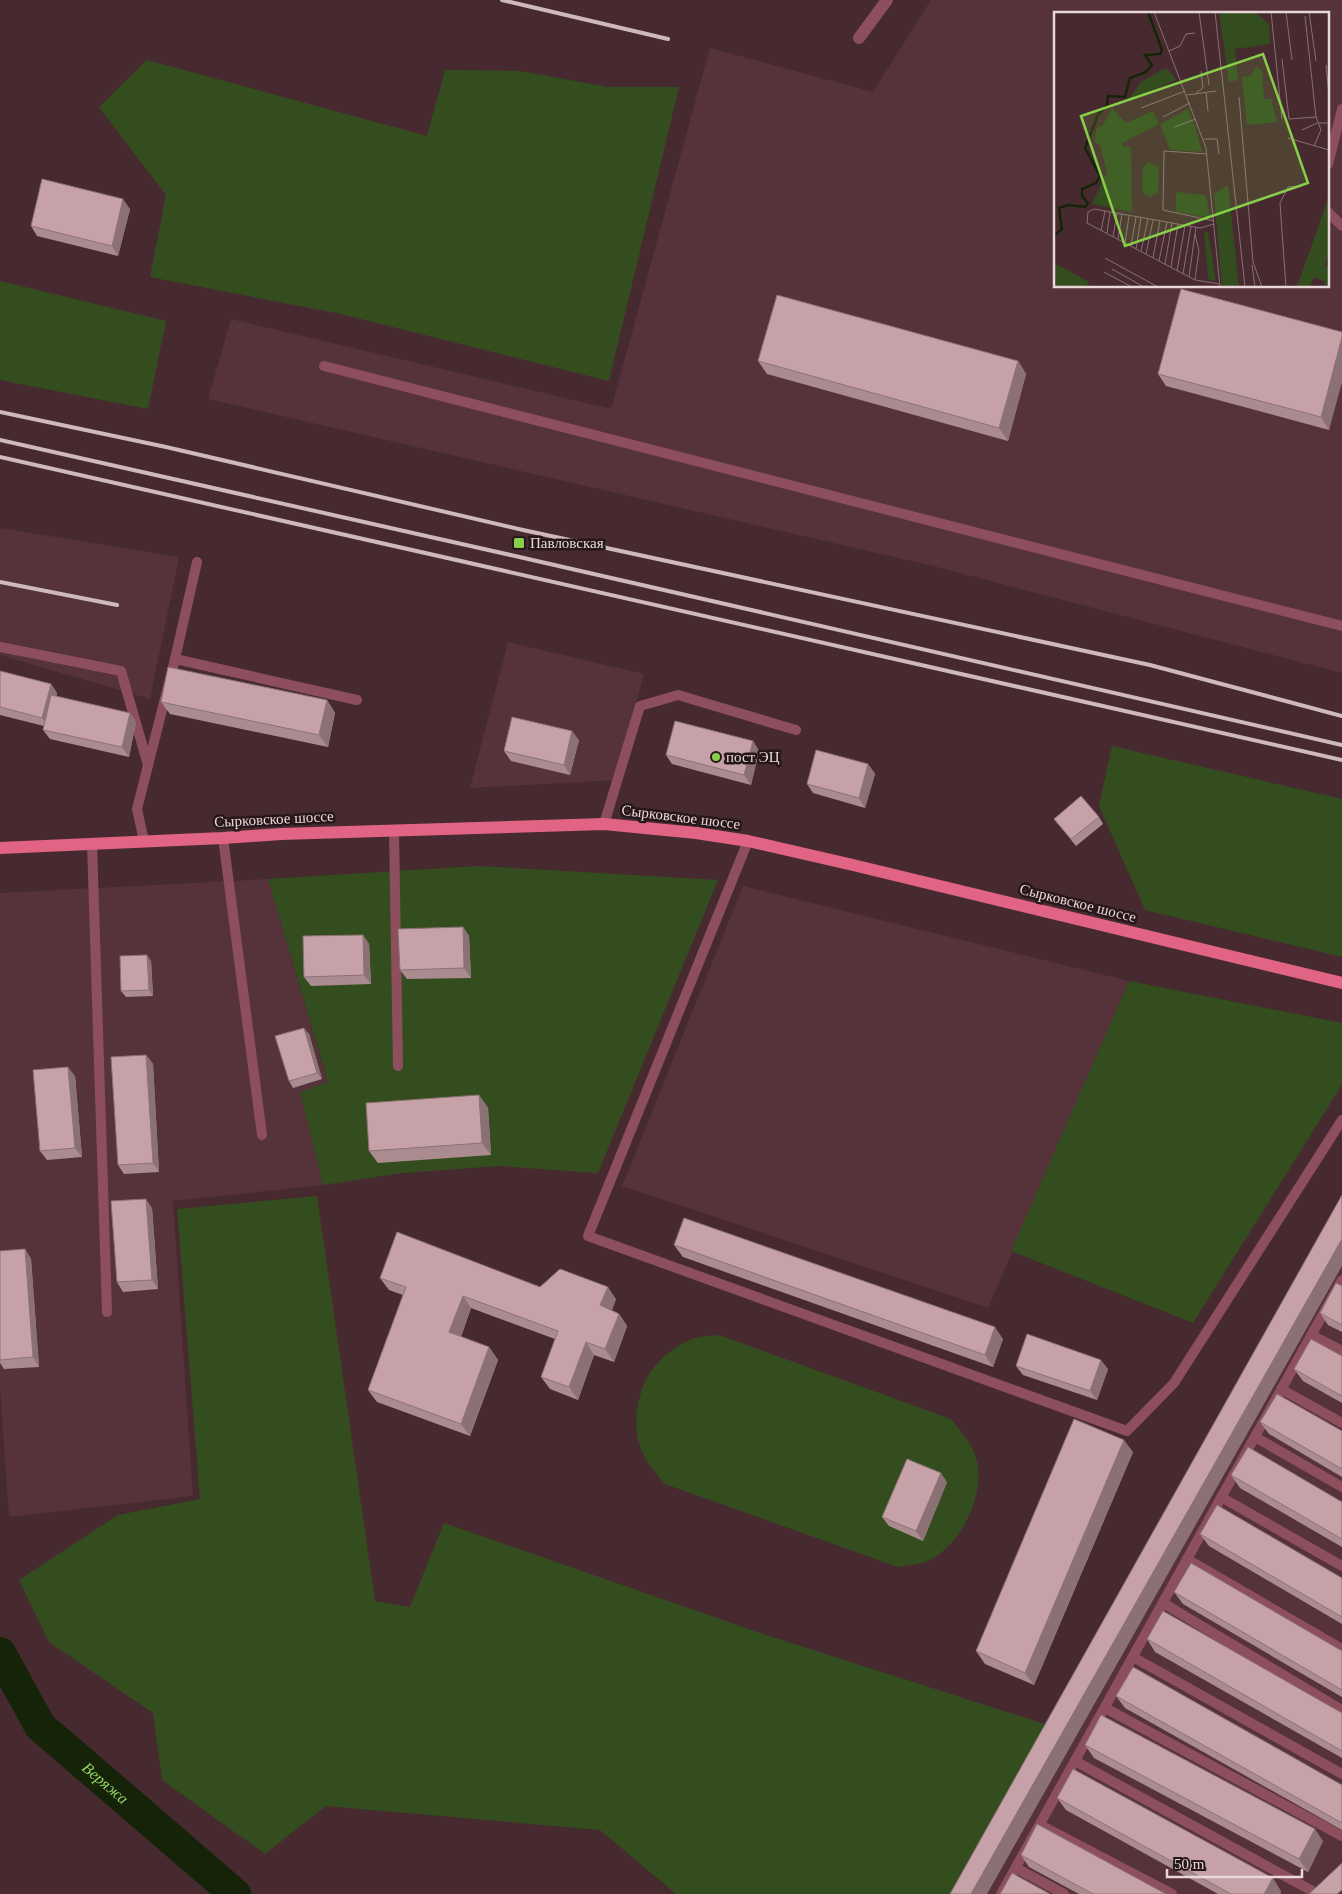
<svg xmlns="http://www.w3.org/2000/svg" width="1342" height="1894" font-family="Georgia,serif">
<style>
.built{fill:#56323a;fill-rule:evenodd}
.green{fill:#344d1f}
.lines{fill:none;stroke-linecap:round;stroke-linejoin:round}
.river{stroke:#152409;stroke-width:32}
.lane{stroke:#8d4f5d;stroke-width:10}
.street{stroke:#8d4f5d;stroke-width:12}
.primary{stroke:#e16484;stroke-width:12}
.rail{stroke:#ceb9bd;stroke-width:4}
.wall{fill:#aa8b90}
.shaded-wall{fill:#8b7176}
.building{fill:#c6a2a8;stroke:#8b7176}
.poi-dot{fill:#88cf49;stroke:#25171a;stroke-width:2}
.labels{text-anchor:middle;dominant-baseline:central;stroke-width:5;stroke-linejoin:round;paint-order:stroke}
.poi-label{font-size:15px;fill:#ead7da;stroke:#25171a;text-anchor:start}
.street-label{font-size:15px;fill:#ead7da;stroke:#25171a}
.water-label{font-size:16px;font-style:italic;fill:#96d466;stroke:#25171a}
.inset-river{fill:none;stroke:#152409;stroke-width:2.5}
.inset-road{fill:none;stroke:#886f74;stroke-width:1}
.view{fill:#88cf49;fill-opacity:0.15;stroke:#88cf49;stroke-width:2.5}
.inset-edge{fill:none;stroke:#ead7da;stroke-width:2.5}
</style>
<rect width="100%" height="100%" fill="#472a30"/>
<g class="built">
<path d="M931 0H1342V673L933 566 208 399 231 319 611 409 710 48 873 92ZM1056 14H1328V286H1056Z"/>
<polygon points="0,528 179,557 150,699 0,655"/>
<polygon points="508,642 644,674 616,780 470,788"/>
<polygon points="268,879 328,1083 300,1092 323,1185 173,1201 193,1496 9,1517 0,1388 0,893"/>
<polygon points="743,886 1129,981 988,1308 622,1186"/>
<polygon points="1342,1203 1342,1894 952,1894"/>
</g>
<g class="green">
<polygon points="147,60 427,136 445,70 520,71 608,87 679,87 609,381 341,314 150,277 166,195 99,107"/>
<polygon points="0,281 166,321 148,409 0,380"/>
<polygon points="1112,746 1342,799 1342,957 1145,910 1099,806"/>
<polygon points="479,866 718,880 598,1173 498,1166 402,1173 323,1185 300,1092 328,1082 268,879"/>
<polygon points="1129,981 1342,1023 1342,1081 1340,1088 1193,1323 1011,1251"/>
<polygon points="317,1196 375,1601 410,1607 444,1523 763,1634 1048,1725 952,1894 676,1894 600,1830 326,1806 265,1854 162,1780 153,1713 49,1642 19,1580 118,1515 200,1499 177,1209"/>
<path d="M719 1335 951 1419C961 1431 971 1442 976 1458 987 1493 960 1549 925 1562 917 1565 907 1565 898 1567L665 1484C655 1472 645 1461 640 1446 631 1423 639 1384 655 1366 665 1354 678 1345 692 1339 700 1336 710 1336 719 1335Z"/>
</g>
<g class="lines">
<path class="river" id="s1" d="M0 1653 40 1726 235 1894"/>
<g class="lane">
<polyline points="1328,164 1342,109"/>
<polyline points="1328,212 1342,226"/>
<polyline points="324,366 1342,626"/>
<polyline points="0,647 121,671 148,765"/>
<polyline points="175,659 357,700"/>
<polyline points="604,824 640,706 678,695 796,730"/>
<polyline points="394,831 398,1066"/>
<polyline points="223,838 262,1135"/>
<polyline points="144,841 137,809 175,659 197,562"/>
<polyline points="748,841 588,1236 1127,1431 1174,1383 1342,1120"/>
<polyline points="92,844 107,1312"/>
<polyline points="1311,1335 1342,1351"/>
<polyline points="1281,1389 1342,1423"/>
<polyline points="1255,1437 1342,1487"/>
<polyline points="1221,1497 1342,1566"/>
<polyline points="1187,1559 1342,1649"/>
<polyline points="1163,1603 1342,1710"/>
<polyline points="1133,1657 1342,1774"/>
<polyline points="1105,1708 1342,1836"/>
<polyline points="1075,1761 1314,1892"/>
<polyline points="1040,1825 1172,1894"/>
<polyline points="1016,1868 1064,1894"/>
<polyline points="1001,1894 1342,1280"/>
</g>
<polyline class="street" points="859,38 887,0"/>
<polyline class="primary" points="0,848 223,838 281,834 604,824 696,833 748,841 853,865 1342,983"/>
<g class="rail">
<polyline points="502,0 668,39"/>
<polyline points="0,412 166,447 523,530 1150,665 1342,716"/>
<polyline points="0,440 515,556 1342,745"/>
<polyline points="0,457 1342,760"/>
<polyline points="0,582 117,605"/>
</g>
</g>
<g class="wall">
<polygon points="130,209 118,256 37,236 31,226"/>
<polygon points="1342,332 1329,430 1166,386 1158,374"/>
<polygon points="758,361 1018,361 1026,374 1008,441 767,374"/>
<polygon points="0,671 51,684 57,693 56,697 130,713 136,722 129,757 50,739 43,730 44,726 0,715"/>
<polygon points="327,700 335,713 328,747 170,714 161,702"/>
<polygon points="579,740 570,775 511,761 504,751"/>
<polygon points="753,741 759,751 751,785 672,764 666,755"/>
<polygon points="868,764 875,774 865,808 813,793 807,784"/>
<polygon points="1099,817 1103,824 1076,846 1054,819"/>
<polygon points="463,927 469,936 471,978 407,979 400,970"/>
<polygon points="363,935 369,944 371,984 311,986 304,977"/>
<polygon points="151,961 153,996 126,997 121,991"/>
<polygon points="309,1034 322,1079 293,1088 289,1081"/>
<polygon points="146,1055 153,1064 159,1172 124,1174 118,1165"/>
<polygon points="75,1076 82,1157 47,1160 40,1151"/>
<polygon points="479,1095 488,1108 491,1155 378,1163 369,1151"/>
<polygon points="152,1208 158,1289 123,1292 117,1282"/>
<polygon points="674,1245 1003,1339 993,1367 683,1257"/>
<polygon points="25,1249 31,1259 39,1367 4,1369 0,1363 0,1251"/>
<polygon points="380,1278 540,1287 616,1299 612,1310 619,1314 627,1326 614,1362 594,1355 578,1400 550,1389 541,1377 555,1339 471,1308 461,1337 489,1347 498,1360 470,1436 377,1402 368,1390 403,1295 389,1290"/>
<polygon points="1342,1286 1342,1332 1328,1325 1320,1313"/>
<polygon points="1342,1356 1342,1403 1303,1381 1294,1369"/>
<polygon points="1016,1366 1108,1369 1097,1400 1023,1375"/>
<polygon points="1260,1422 1342,1431 1342,1477 1269,1434"/>
<polygon points="1133,1452 1034,1685 985,1664 976,1651"/>
<polygon points="1231,1475 1342,1502 1342,1547 1240,1488"/>
<polygon points="947,1482 923,1541 889,1526 882,1517"/>
<polygon points="1200,1534 1342,1578 1342,1624 1209,1546"/>
<polygon points="1174,1592 1342,1651 1342,1697 1183,1604"/>
<polygon points="1147,1639 1342,1713 1342,1758 1155,1652"/>
<polygon points="1116,1696 1342,1785 1342,1830 1125,1708"/>
<polygon points="1085,1745 1323,1841 1308,1872 1094,1758"/>
<polygon points="1057,1798 1281,1891 1280,1894 1218,1894 1066,1810"/>
<polygon points="1021,1855 1166,1894 1079,1894 1029,1867"/>
</g>
<g class="shaded-wall">
<polygon points="123,199 130,209 118,256 112,246"/>
<polygon points="1342,337 1342,382 1329,430 1321,417"/>
<polygon points="1018,361 1026,374 1008,441 999,428"/>
<polygon points="51,684 57,693 49,727 42,718"/>
<polygon points="327,700 335,713 328,747 319,735"/>
<polygon points="130,713 136,722 129,757 122,747"/>
<polygon points="572,731 579,740 570,775 564,765"/>
<polygon points="753,741 759,751 751,785 744,775"/>
<polygon points="868,764 875,774 865,808 859,798"/>
<polygon points="463,927 469,936 471,978 464,968"/>
<polygon points="363,935 369,944 371,984 364,975"/>
<polygon points="147,955 151,961 153,996 149,990"/>
<polygon points="304,1028 309,1034 322,1079 317,1073"/>
<polygon points="146,1055 153,1064 159,1172 153,1163"/>
<polygon points="68,1067 75,1076 82,1157 75,1148"/>
<polygon points="479,1095 488,1108 491,1155 482,1143"/>
<polygon points="146,1199 152,1208 158,1289 152,1280"/>
<polygon points="1342,1239 1342,1266 987,1894 971,1894"/>
<polygon points="25,1249 31,1259 39,1367 33,1357"/>
<polygon points="608,1287 616,1299 609,1317 600,1305"/>
<polygon points="463,1296 471,1308 458,1345 449,1332"/>
<polygon points="619,1314 627,1326 614,1362 605,1349"/>
<polygon points="995,1327 1003,1339 993,1367 985,1355"/>
<polygon points="586,1342 594,1355 578,1400 569,1387"/>
<polygon points="489,1347 498,1360 470,1436 461,1424"/>
<polygon points="1101,1360 1108,1369 1097,1400 1090,1391"/>
<polygon points="1124,1440 1133,1452 1034,1685 1025,1673"/>
<polygon points="941,1473 947,1482 923,1541 916,1531"/>
<polygon points="1315,1829 1323,1841 1308,1872 1299,1859"/>
<polygon points="1273,1878 1281,1891 1280,1894 1264,1894"/>
</g>
<g class="building">
<polygon points="42,179 123,199 112,246 31,226"/>
<polygon points="1181,289 1342,332 1342,337 1321,417 1158,374"/>
<polygon points="777,295 1018,361 999,428 758,361"/>
<polygon points="168,667 327,700 319,735 161,702"/>
<polygon points="0,671 51,684 42,718 0,707"/>
<polygon points="51,695 130,713 122,747 43,730"/>
<polygon points="512,717 572,731 564,765 504,751"/>
<polygon points="675,721 753,741 744,775 666,755"/>
<polygon points="816,750 868,764 859,798 807,784"/>
<polygon points="1081,796 1099,817 1071,839 1054,819"/>
<polygon points="463,927 464,968 400,970 398,929"/>
<polygon points="363,935 364,975 304,977 303,936"/>
<polygon points="147,955 149,990 121,991 120,956"/>
<polygon points="304,1028 317,1073 289,1081 275,1036"/>
<polygon points="146,1055 153,1163 118,1165 111,1057"/>
<polygon points="68,1067 75,1148 40,1151 33,1070"/>
<polygon points="479,1095 482,1143 369,1151 366,1103"/>
<polygon points="1342,1195 1342,1239 971,1894 950,1894"/>
<polygon points="146,1199 152,1280 117,1282 111,1201"/>
<polygon points="684,1218 995,1327 985,1355 674,1245"/>
<polygon points="397,1232 540,1287 560,1269 608,1287 600,1305 619,1314 605,1349 586,1342 569,1387 541,1377 558,1331 463,1296 449,1332 489,1347 461,1424 368,1390 406,1287 380,1278"/>
<polygon points="25,1249 33,1357 0,1360 0,1251"/>
<polygon points="1336,1283 1342,1286 1342,1325 1320,1313"/>
<polygon points="1027,1334 1101,1360 1090,1391 1016,1366"/>
<polygon points="1311,1339 1342,1356 1342,1396 1294,1369"/>
<polygon points="1277,1394 1342,1431 1342,1469 1260,1422"/>
<polygon points="1074,1419 1124,1440 1025,1673 976,1651"/>
<polygon points="1248,1447 1342,1502 1342,1539 1231,1475"/>
<polygon points="907,1459 941,1473 916,1531 882,1517"/>
<polygon points="1217,1505 1342,1578 1342,1617 1200,1534"/>
<polygon points="1191,1563 1342,1651 1342,1690 1174,1592"/>
<polygon points="1163,1611 1342,1713 1342,1751 1147,1639"/>
<polygon points="1133,1667 1342,1785 1342,1823 1116,1696"/>
<polygon points="1101,1715 1315,1829 1299,1859 1085,1745"/>
<polygon points="1073,1769 1273,1878 1264,1894 1231,1894 1057,1798"/>
<polygon points="1037,1824 1166,1894 1093,1894 1021,1855"/>
<polygon points="1342,1863 1342,1890 1337,1894 1309,1894"/>
<polygon points="1012,1873 1050,1894 1000,1894"/>
</g>
<g class="poi-dot">
<rect x="513" y="537" width="12" height="12" rx="2.5"/>
<circle cx="716" cy="757" r="5"/>
</g>
<g class="labels">
<g class="poi-label">
<text x="530" y="543">Павловская</text>
<text x="726" y="757">пост ЭЦ</text>
</g>
<g class="street-label">
<text transform="translate(681 817) rotate(7)">Сырковское шоссе</text>
<text transform="translate(274 819) rotate(-3)">Сырковское шоссе</text>
<text transform="translate(1078 903) rotate(14)">Сырковское шоссе</text>
</g>
<g class="water-label">
<text stroke="none"><textPath href="#s1" startOffset="170">Веряжа</textPath></text>
</g>
</g>
<g transform="translate(1054 12)">
<rect width="275" height="275" fill="#472a30"/>
<path d="M165 0H201L215 12 216 32 181 37 184 68 175 70ZM202 55 208 58 210 87H217L223 110 193 113 188 65 196 64ZM109 57H114L122 68 75 88 86 71ZM58 96 72 111 99 99 105 112 68 131V134L77 135 78 200 38 192 53 160 46 133 40 129 43 116 49 113ZM134 97 142 117 148 140 116 138 106 112ZM94 150 105 155 104 180 96 185 88 180 89 155ZM174 173 185 275H168L160 182ZM122 180 152 183 156 206 122 200ZM275 184V240L271 254 275 255V275H270L271 269 260 265 256 275H243ZM150 220H154L162 269 154 267ZM0 251 35 270 33 275H0Z" fill="#344d1f"/>
<path class="inset-river" d="M0 224 8 217 5 196 14 193 31 195 34 191 28 184V177L42 171 46 164 31 136 44 103 53 93 54 84 71 85 76 66 92 60 98 53 91 43 106 42 108 38 94 0"/>
<path class="inset-road" d="M100 0 152 136 166 275M145 0 155 73M161 0 191 275M217 0 228 107M232 0 238 48M255 0 262 49M251 4 262 105 267 118 260 134M115 39 126 34 132 22 141 21M228 47 235 107 262 105M272 53 275 83M152 80 154 99M142 81 149 76 147 59M133 83 162 79M185 85 199 250 208 275M87 96 131 79M109 105 136 91M120 115 142 107M248 118 263 111H275M234 126 275 138M150 127H163L165 142M153 142 110 139 109 198 160 209M160 212 146 216 40 197 34 200 33 211 141 268 166 272M47 219 51 199M53 221 56 200M59 225 63 201M64 227 68 202M71 231 75 204M77 234 82 205M82 237 87 206M87 239 94 207M92 242 99 208M51 246 104 275M99 246 106 209M105 249 113 210M111 252 118 211M198 253 201 275M117 255 124 212M58 257 90 275M123 259 131 213M50 260 78 275M129 262 137 214M135 265 142 215M141 268 145 239 141 222M232 275 226 191 234 175 247 174"/>
<path class="view" d="M209 42 254 171 71 234 27 104Z"/>
<rect width="275" height="275" class="inset-edge"/>
</g>
<path d="M1167 1869v8h135v-8" fill="none" stroke="#ead7da" stroke-width="2.5"/>
<text x="1174" y="1869" font-size="15" fill="#ead7da" stroke="#25171a" stroke-width="4" paint-order="stroke">50 m</text>
</svg>
